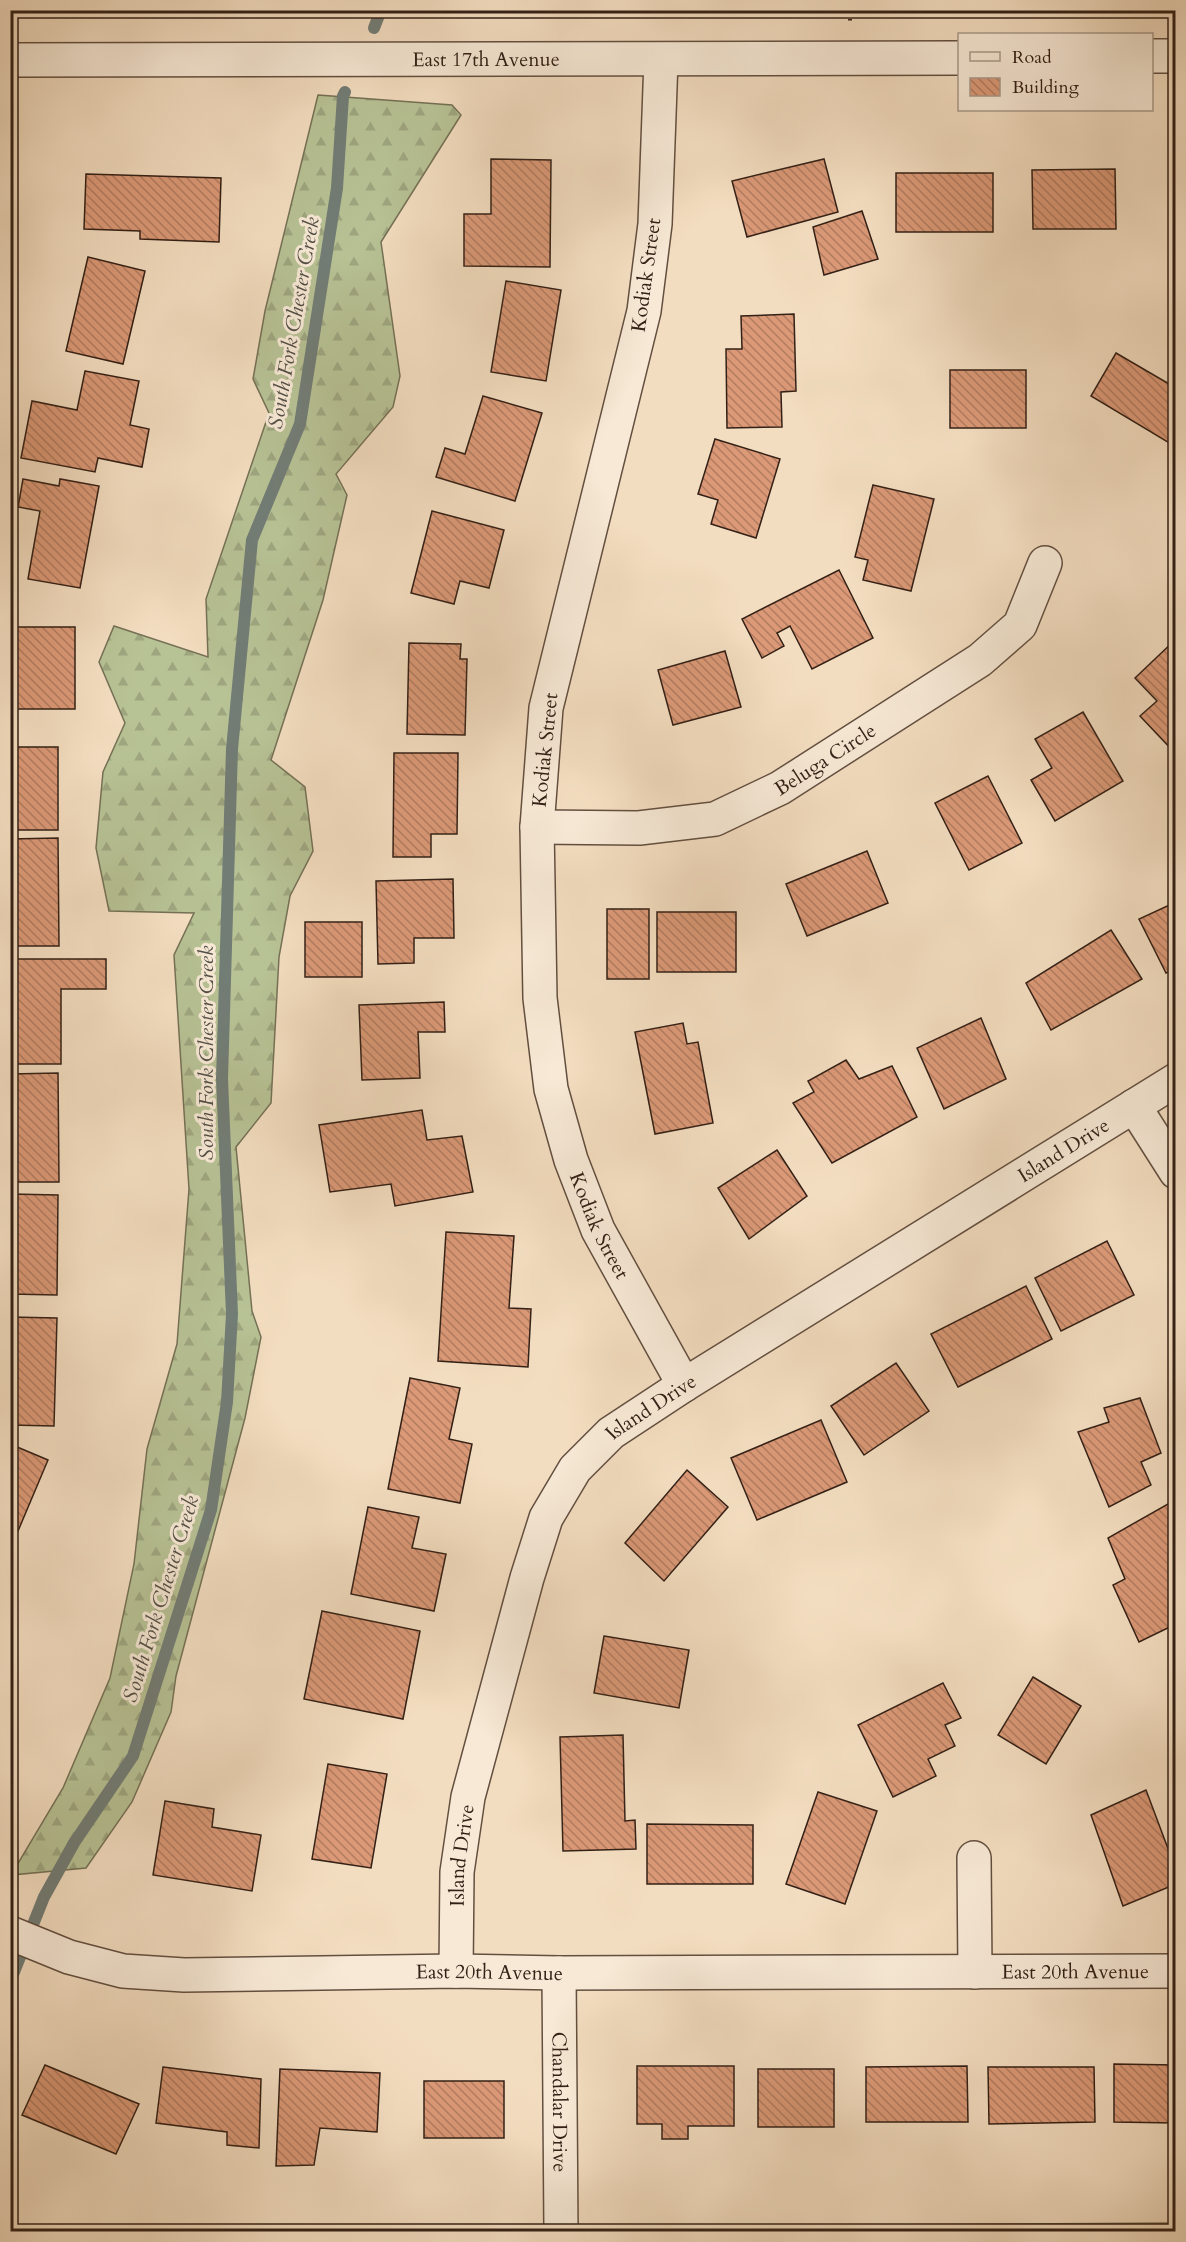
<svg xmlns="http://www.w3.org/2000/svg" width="1186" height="2242" font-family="Cardo,serif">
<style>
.forest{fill:url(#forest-firs);stroke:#757156;stroke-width:1.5}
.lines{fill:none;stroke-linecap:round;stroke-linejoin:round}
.stream{stroke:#727d76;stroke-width:12}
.building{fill:url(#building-back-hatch);stroke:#332016;stroke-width:1.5}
.street-casing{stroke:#634f40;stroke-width:36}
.path{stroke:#332016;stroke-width:4;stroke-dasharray:1.5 3;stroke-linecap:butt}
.street{stroke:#f7e9d6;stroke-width:33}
.labels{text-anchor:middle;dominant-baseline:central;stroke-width:6;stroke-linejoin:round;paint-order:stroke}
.street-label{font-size:20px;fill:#332016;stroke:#f7e9d6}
.water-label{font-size:21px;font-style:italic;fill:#524e46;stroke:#f7e9d6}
</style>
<defs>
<pattern id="forest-firs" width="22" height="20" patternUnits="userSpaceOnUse" patternTransform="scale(1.5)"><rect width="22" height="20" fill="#b7c295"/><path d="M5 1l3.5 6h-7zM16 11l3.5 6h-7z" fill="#9ea680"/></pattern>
<pattern id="building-back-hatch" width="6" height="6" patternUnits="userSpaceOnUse" patternTransform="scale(1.5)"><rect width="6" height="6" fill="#db9977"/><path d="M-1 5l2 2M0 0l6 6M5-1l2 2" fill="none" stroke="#b27c61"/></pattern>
</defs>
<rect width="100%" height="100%" fill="#f3ddc0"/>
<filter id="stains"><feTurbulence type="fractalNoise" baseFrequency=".00333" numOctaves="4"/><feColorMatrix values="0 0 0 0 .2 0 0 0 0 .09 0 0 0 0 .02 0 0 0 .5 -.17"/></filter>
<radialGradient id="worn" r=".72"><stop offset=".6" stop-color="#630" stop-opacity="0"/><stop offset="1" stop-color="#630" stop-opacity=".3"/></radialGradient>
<g class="forest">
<polygon points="318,95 452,105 461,115 381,242 400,376 393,407 336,474 347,495 323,600 271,760 305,787 313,851 290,896 279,957 271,1103 236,1147 252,1311 261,1337 245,1418 176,1676 171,1712 132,1802 86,1868 11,1875 63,1788 110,1678 134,1564 147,1449 177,1344 189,1189 174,955 194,913 109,911 96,848 103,772 125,723 99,662 114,626 208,657 206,599 269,413 253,379 265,311"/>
<polygon points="1175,2223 1175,2232 597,2232 597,2227"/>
</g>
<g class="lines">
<g class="stream">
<polyline points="374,28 381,10"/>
<polyline points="10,1982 44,1897 74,1843 133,1756 211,1510 227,1402 232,1314 222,1079 232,749 252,540 300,424 337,188 343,96 345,92"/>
</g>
</g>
<g class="building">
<polygon points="491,159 551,160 550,267 464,266 464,214 491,214"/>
<polygon points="824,159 838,212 747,237 732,181"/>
<polygon points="1115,169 1116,229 1033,229 1032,170"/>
<rect x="896" y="173" width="97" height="59"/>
<polygon points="86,174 221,178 219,242 140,239 140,231 84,229"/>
<polygon points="862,211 878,259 824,275 813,227"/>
<polygon points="88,257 145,271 123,364 66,351"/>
<polygon points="506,281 561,290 546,381 491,372"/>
<polygon points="794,314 796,391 781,392 782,427 727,428 726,349 742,349 741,316"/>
<polygon points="1116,353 1176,388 1176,447 1091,396"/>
<rect x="950" y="370" width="76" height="58"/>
<polygon points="85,371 139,381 130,425 149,429 142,467 98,458 95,472 21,458 32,401 77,410"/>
<polygon points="483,396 542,413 515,501 436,477 445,448 465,454"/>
<polygon points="715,439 780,459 756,538 711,524 718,500 698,494"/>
<polygon points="23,479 59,486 60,479 99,486 80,588 28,579 40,511 18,507"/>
<polygon points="873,485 934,499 911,591 863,580 868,560 855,557"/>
<polygon points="432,511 504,530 489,588 460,581 454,604 411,593"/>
<polygon points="839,570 873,638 812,669 790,626 777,633 784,646 762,658 742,619"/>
<rect x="17" y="627" width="58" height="82"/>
<polygon points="1176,639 1176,754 1140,716 1157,701 1135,678"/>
<polygon points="409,643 461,644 460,659 467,659 465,735 407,734"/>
<polygon points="725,651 741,707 673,725 658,670"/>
<polygon points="1083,712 1123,781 1055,821 1031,780 1052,768 1035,739"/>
<rect x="10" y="747" width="48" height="83"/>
<polygon points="394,753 458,753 457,834 431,834 431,857 393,857"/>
<polygon points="988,776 1022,843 969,870 935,803"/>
<polygon points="58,838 59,946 10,946 10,839"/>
<polygon points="867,851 888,903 807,936 786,884"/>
<polygon points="453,879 454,938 414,938 414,963 378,964 376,881"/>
<polygon points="1176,902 1176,969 1166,973 1139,919"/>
<rect x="607" y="909" width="42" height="70"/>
<rect x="657" y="912" width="79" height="60"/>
<rect x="305" y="922" width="57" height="55"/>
<polygon points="1111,930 1142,979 1051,1030 1026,983"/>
<polygon points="10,959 106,959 106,989 61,989 61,1064 10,1064"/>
<polygon points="444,1002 445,1032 418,1032 420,1078 362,1080 359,1005"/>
<polygon points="981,1018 1006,1079 944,1109 917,1048"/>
<polygon points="683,1023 687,1044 698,1042 713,1123 655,1134 635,1032"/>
<polygon points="846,1060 859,1079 892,1066 917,1117 832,1163 793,1103 814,1092 808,1081"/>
<polygon points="58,1073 59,1182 10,1182 10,1074"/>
<polygon points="422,1110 427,1140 462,1136 473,1192 395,1206 391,1184 330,1192 319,1125"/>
<polygon points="777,1150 807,1196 749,1239 718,1188"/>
<polygon points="10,1194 58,1195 57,1295 10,1294"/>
<polygon points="446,1232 514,1236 509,1308 531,1309 528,1367 438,1361"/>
<polygon points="1107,1241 1134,1295 1061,1331 1035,1278"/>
<polygon points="1026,1286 1052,1339 958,1387 931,1334"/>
<polygon points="10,1317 57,1318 54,1426 10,1425"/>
<polygon points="896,1363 929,1411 864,1455 831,1406"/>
<polygon points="410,1378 460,1388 449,1439 472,1444 460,1503 388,1489"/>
<polygon points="1140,1398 1161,1453 1141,1462 1151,1485 1109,1507 1078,1432 1109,1422 1104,1408"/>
<polygon points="821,1420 847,1482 757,1520 731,1458"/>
<polygon points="10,1444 48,1460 10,1550"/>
<polygon points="687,1470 728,1507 664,1581 625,1543"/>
<polygon points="1175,1500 1176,1624 1139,1642 1113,1585 1125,1579 1108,1538"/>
<polygon points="368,1507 419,1517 412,1548 446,1554 434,1611 351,1594"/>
<polygon points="322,1611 420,1631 403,1719 304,1699"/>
<polygon points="604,1636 689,1650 679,1708 594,1693"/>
<polygon points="1033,1677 1081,1706 1046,1764 998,1735"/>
<polygon points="943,1683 961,1718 945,1725 955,1746 928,1759 936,1776 893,1797 858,1725"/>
<polygon points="623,1735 625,1821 635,1820 636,1849 563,1851 560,1737"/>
<polygon points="328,1764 387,1774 371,1868 312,1859"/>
<polygon points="1146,1790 1176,1870 1176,1884 1123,1906 1091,1815"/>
<polygon points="818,1792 877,1811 845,1904 786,1884"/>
<polygon points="165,1801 214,1809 212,1827 261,1835 252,1891 153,1875"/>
<polygon points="647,1824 753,1825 753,1884 647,1884"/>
<polygon points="1114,2064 1176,2065 1176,2123 1114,2122"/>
<polygon points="45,2065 139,2104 116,2154 22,2115"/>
<polygon points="637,2066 734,2066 734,2126 688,2126 688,2139 662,2139 662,2124 637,2124"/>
<polygon points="967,2066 968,2122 866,2122 866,2067"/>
<polygon points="163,2067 261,2079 259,2148 227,2145 227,2132 156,2123"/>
<polygon points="988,2067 1094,2067 1095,2122 989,2124"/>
<polygon points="280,2069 380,2073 377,2132 320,2128 314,2165 276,2166"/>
<rect x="758" y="2069" width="76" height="58"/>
<rect x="424" y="2081" width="80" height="57"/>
</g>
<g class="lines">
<g class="street-casing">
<g id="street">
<polyline points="1152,56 1176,56"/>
<path id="s1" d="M10 60 960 58"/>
<path id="s2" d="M661 60 655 224 644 311 546 708 537 827 540 998 551 1089 571 1160 598 1230 684 1385"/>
<path id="s3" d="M537 827 639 828 715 819 780 788 980 660 1020 625 1045 563"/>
<polyline points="1134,1106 1176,1172"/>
<polyline points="974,1858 975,1972"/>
<path id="s4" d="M10 1933 69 1957 123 1971 184 1975 456 1971 559 1973 1176 1971"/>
<path id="s5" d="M456 1971 457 1872 468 1797 527 1578 546 1518 575 1469 611 1433 684 1385 1176 1080"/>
<path id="s6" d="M559 1973 561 2232"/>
</g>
</g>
<polyline class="path" points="850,10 850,22"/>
<use href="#street" class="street"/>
</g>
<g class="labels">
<g class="street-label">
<text stroke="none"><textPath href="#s1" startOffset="476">East 17th Avenue</textPath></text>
<text transform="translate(646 275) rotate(-82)">Kodiak Street</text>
<text transform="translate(545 750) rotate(-84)">Kodiak Street</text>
<text stroke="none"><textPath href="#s3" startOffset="304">Beluga Circle</textPath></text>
<text stroke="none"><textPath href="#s5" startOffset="1106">Island Drive</textPath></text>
<text stroke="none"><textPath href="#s2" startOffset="1188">Kodiak Street</textPath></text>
<text stroke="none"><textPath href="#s5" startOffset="620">Island Drive</textPath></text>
<text stroke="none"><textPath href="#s5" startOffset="116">Island Drive</textPath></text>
<text stroke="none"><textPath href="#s4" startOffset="486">East 20th Avenue</textPath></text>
<text stroke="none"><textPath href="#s4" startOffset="1072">East 20th Avenue</textPath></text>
<text stroke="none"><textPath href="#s6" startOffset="129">Chandalar Drive</textPath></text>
</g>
<g class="water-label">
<text transform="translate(294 323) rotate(-80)">South Fork Chester Creek</text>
<text transform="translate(206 1053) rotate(-90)">South Fork Chester Creek</text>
<text transform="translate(161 1599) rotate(-73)">South Fork Chester Creek</text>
</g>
</g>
<rect width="1186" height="2242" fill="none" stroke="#f3ddc0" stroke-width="36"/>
<rect x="12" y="12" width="1162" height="2218" fill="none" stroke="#332016" stroke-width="3"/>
<rect x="18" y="18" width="1150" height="2206" fill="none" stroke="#332016" stroke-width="1.5"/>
<rect x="958" y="33" width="195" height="78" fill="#f7e9d6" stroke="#a99989" stroke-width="1.5"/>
<rect x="970" y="52" width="30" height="9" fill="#f7e9d6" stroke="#a99989" stroke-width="1.5"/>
<text x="1012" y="63" font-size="18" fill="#332016">Road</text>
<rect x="970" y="78" width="30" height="18" fill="url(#building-back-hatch)" stroke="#a99989" stroke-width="1.5"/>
<text x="1012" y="93" font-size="18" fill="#332016">Building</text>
<rect width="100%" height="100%" filter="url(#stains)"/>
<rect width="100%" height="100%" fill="url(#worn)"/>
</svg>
